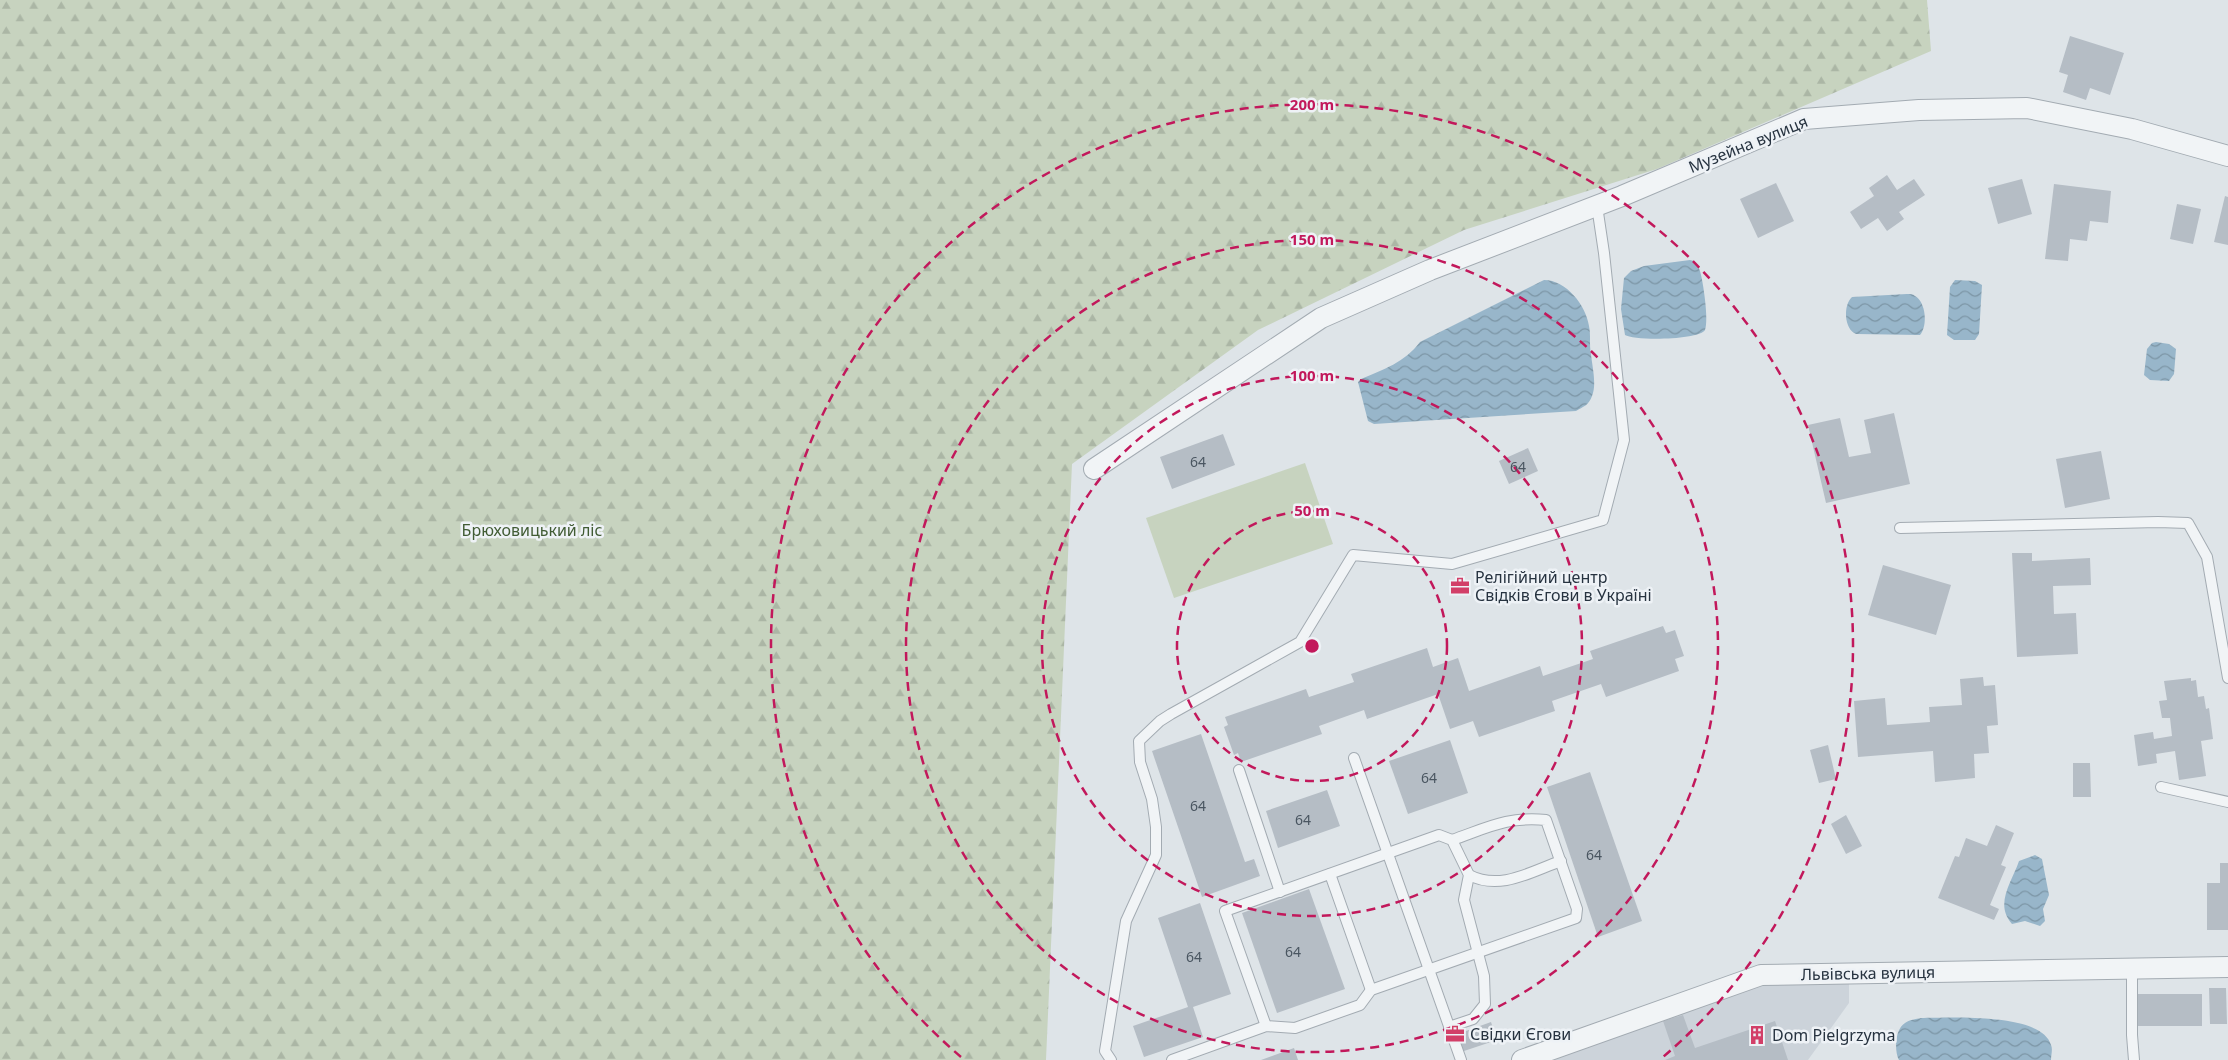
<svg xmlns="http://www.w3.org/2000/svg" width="2228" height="1060" font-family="'Noto Sans',sans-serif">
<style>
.built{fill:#ccd3da}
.forest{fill:url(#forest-firs)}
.pitch{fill:#c7d3bf}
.water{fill:url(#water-waves)}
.building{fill:#b5bdc5}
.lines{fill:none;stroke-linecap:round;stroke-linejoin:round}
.service-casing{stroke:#a3abb2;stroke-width:12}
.minor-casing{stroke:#a3abb2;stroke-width:22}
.service{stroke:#f1f4f6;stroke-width:10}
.minor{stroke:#f1f4f6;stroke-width:20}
.ring{fill:none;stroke:#c2185b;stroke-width:2.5;stroke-dasharray:9 6}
.labels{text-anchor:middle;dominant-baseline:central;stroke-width:5;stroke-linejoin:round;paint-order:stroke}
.number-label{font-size:14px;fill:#4a5661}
.street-label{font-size:16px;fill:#273340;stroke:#eef2f6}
.park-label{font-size:16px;fill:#415c34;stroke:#eef2f6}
.poi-label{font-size:16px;fill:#273340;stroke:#eef2f6;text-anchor:start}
.centre{fill:#c2185b;stroke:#eef2f6;stroke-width:2.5}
.ring-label{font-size:15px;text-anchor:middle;font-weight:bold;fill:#c2185b;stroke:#eef2f6;stroke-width:5;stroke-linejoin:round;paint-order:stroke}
</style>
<defs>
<pattern id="forest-firs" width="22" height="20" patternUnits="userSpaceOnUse" patternTransform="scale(1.25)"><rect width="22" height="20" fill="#c7d3bf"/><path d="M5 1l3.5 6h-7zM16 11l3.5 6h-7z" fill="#abb6a5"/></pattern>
<pattern id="water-waves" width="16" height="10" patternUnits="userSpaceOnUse" patternTransform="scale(1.25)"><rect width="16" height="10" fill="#98b6ca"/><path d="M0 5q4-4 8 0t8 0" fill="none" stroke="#7c95a5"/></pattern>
</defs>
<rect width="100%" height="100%" fill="#dee4e8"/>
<polygon class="built" points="1849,980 1849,1003 1808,1060 1545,1060 1765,984"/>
<polygon class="forest" points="0,0 1927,0 1931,51 1657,169 1464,230 1258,330 1072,464 1046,1060 0,1060"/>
<polygon class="pitch" points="1305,463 1333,544 1174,598 1146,518"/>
<g class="water">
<path d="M1690 260 1694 261C1696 264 1699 268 1700 271 1703 281 1709 320 1705 330 1700 340 1634 341 1625 335L1621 309 1624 278 1631 271 1644 266Z"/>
<path d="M1544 280C1566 280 1586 305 1589 326 1591 335 1589 345 1591 354 1592 366 1597 384 1592 396 1589 405 1583 407 1576 411L1374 424 1368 421 1358 382 1361 379C1384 369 1404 363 1420 342Z"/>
<polygon points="1955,280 1975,281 1982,285 1979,334 1975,340 1954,340 1947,335 1950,287"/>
<path d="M1907 294C1910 294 1913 294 1915 296 1926 302 1928 326 1920 335L1856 334C1844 329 1843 305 1852 297Z"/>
<polygon points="2156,342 2169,344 2176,349 2174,374 2169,381 2150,380 2144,375 2147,349 2152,343"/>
<path d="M2035 855 2042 859 2049 895 2043 909 2045 921 2040 926 2025 921 2012 924C1994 904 2012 882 2019 861Z"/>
<path d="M1921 1018C1948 1018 2042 1012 2051 1045 2053 1049 2051 1055 2051 1060H1899C1894 1051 1895 1029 1905 1023 1909 1020 1916 1019 1921 1018Z"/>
</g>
<g class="building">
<polygon points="2070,36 2124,53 2110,95 2090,88 2086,100 2063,92 2068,75 2059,72"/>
<polygon points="1887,175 1897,190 1914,179 1925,195 1899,212 1904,219 1887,231 1878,218 1861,229 1850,212 1874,196 1869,188"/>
<polygon points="2022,179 2032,214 1998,224 1988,188"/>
<polygon points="1776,183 1794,221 1758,238 1740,199"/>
<polygon points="2054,184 2111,191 2108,223 2090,221 2087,241 2070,239 2068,261 2045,259"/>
<polygon points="2225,196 2228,197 2228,245 2214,242"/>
<polygon points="2177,204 2201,209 2193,244 2170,239"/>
<polygon points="1894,413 1910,484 1826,503 1808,425 1840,418 1849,457 1871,453 1864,420"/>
<polygon points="1223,434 1235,465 1172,489 1160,457"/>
<polygon points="1528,448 1538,471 1509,484 1499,461"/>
<polygon points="2101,451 2110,499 2065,508 2056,459"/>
<polygon points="2012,553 2032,553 2032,561 2090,558 2091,585 2053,586 2054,614 2076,613 2078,654 2017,657"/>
<polygon points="1883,565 1951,585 1936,635 1868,615"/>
<polygon points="1663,626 1666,633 1675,630 1684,656 1675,659 1679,671 1606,697 1601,684 1552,701 1555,711 1479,737 1473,721 1450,729 1438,694 1367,719 1364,710 1319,726 1322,734 1241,762 1238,753 1234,755 1224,727 1228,725 1225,717 1306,689 1309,697 1354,682 1351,674 1427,648 1433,667 1458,658 1469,691 1540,666 1543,676 1593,659 1590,651"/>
<polygon points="1983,677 1984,686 1995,685 1998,725 1987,726 1989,753 1974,754 1975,778 1935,782 1933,751 1858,757 1854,701 1885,698 1887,725 1930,722 1929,707 1962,705 1960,679"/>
<polygon points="2191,678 2191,681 2196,680 2198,697 2204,696 2206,709 2209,708 2213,739 2201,741 2206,776 2179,780 2175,751 2156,754 2157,763 2138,766 2134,735 2153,732 2154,739 2172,736 2170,718 2162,718 2159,701 2167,700 2164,681"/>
<polygon points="1201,734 1245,862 1254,859 1260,876 1202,897 1152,751"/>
<polygon points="1450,740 1468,793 1408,814 1389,761"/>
<polygon points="1828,745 1836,779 1819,783 1810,750"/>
<polygon points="2073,763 2090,763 2091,797 2073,797"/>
<polygon points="1590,772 1642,921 1598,937 1547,787"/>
<polygon points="1327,790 1340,826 1278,848 1266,811"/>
<polygon points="1846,815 1862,846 1846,854 1831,824"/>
<polygon points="1996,825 2014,833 2001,865 2006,867 1990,905 1999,909 1994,920 1938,898 1955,856 1959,857 1966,838 1987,846"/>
<polygon points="2220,863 2228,863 2228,930 2207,930 2207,883 2220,883"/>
<polygon points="1309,889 1345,989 1277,1013 1242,913"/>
<polygon points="1200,903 1231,994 1193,1007 1203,1037 1144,1057 1133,1026 1188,1007 1158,918"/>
<polygon points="2209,988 2226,988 2227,1024 2210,1024"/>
<rect x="2138" y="994" width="64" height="32"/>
<polygon points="1683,1015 1695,1048 1775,1021 1788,1060 1665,1060 1675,1056 1663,1021"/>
<polygon points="1491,1022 1497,1040 1461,1052 1455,1035"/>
<polygon points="1294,1048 1298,1060 1261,1060"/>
</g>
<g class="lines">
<g class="service-casing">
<g id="service">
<polyline points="1900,528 2158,522 2188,523 2207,557 2228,678"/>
<polyline points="1354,758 1461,1060"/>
<polyline points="1239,770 1280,892"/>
<polyline points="2161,787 2228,802"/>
<polyline points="1330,874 1371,990"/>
<path d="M1469 875C1500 891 1530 872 1561 861"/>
<polyline points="2132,969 2132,1035 2134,1060"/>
<polyline points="1266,1026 1225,911 1439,835 1452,840 1469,875 1464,900 1484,976 1485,1004 1473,1019 1449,1027"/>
<polyline points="1111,1060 1105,1051 1126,921 1156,855 1156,827 1152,799 1140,762 1139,741 1160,721 1171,714 1300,642 1353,555 1452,564 1603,520 1624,440 1604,253 1597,206"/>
<path d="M1172 1060 1266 1026 1295 1028 1360 1005 1371 990 1576 918 1577 909 1546 820C1508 816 1487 828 1452 840"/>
</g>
</g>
<g class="minor-casing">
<g id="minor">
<polyline points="1094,469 1321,318 1430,270 1622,196 1804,119 1919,110 2027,108 2132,129 2228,156"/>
<polyline points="1522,1060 1761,975 2228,967"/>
</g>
</g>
<use href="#service" class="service"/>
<use href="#minor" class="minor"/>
</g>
<g class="ring">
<circle cx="1312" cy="646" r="135"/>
<circle cx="1312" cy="646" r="270"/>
<circle cx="1312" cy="646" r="406"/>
<path d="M961 1057A541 541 0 1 1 1663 1057"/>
</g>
<defs>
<g id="office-bare" transform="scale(1.5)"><path d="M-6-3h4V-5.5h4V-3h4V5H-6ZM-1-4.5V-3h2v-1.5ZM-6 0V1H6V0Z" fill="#d23f68" stroke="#eef2f6" stroke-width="2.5" paint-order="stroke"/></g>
<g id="building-bare" transform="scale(1.5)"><path d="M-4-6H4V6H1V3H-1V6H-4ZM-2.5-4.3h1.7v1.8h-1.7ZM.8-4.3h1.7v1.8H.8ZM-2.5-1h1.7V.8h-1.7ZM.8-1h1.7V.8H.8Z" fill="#d23f68" stroke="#eef2f6" stroke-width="2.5" paint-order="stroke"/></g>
</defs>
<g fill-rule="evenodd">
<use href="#office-bare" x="1460" y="586"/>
<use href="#office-bare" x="1455" y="1034"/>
<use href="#building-bare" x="1757" y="1035"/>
</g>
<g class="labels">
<g class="number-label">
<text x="1198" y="461">64</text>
<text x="1518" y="466">64</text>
<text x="1429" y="777">64</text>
<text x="1198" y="805">64</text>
<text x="1303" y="819">64</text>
<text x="1594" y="854">64</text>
<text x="1293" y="951">64</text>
<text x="1194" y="956">64</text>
</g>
<g class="street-label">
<text transform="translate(1748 144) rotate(-22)">Музейна вулиця</text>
<text transform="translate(1868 973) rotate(-1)">Львівська вулиця</text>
</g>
<g class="park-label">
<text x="532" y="530">Брюховицький ліс</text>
</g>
<g class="poi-label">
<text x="1475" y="577">Релігійний центр<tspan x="1475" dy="18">Свідків Єгови в Україні</tspan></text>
<text x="1470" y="1034">Свідки Єгови</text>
<text x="1772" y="1035">Dom Pielgrzyma</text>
</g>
</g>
<circle cx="1312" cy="646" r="8" class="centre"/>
<g class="ring-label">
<text x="1312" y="110">200 m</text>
<text x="1312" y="245">150 m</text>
<text x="1312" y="381">100 m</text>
<text x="1312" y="516">50 m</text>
</g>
</svg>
